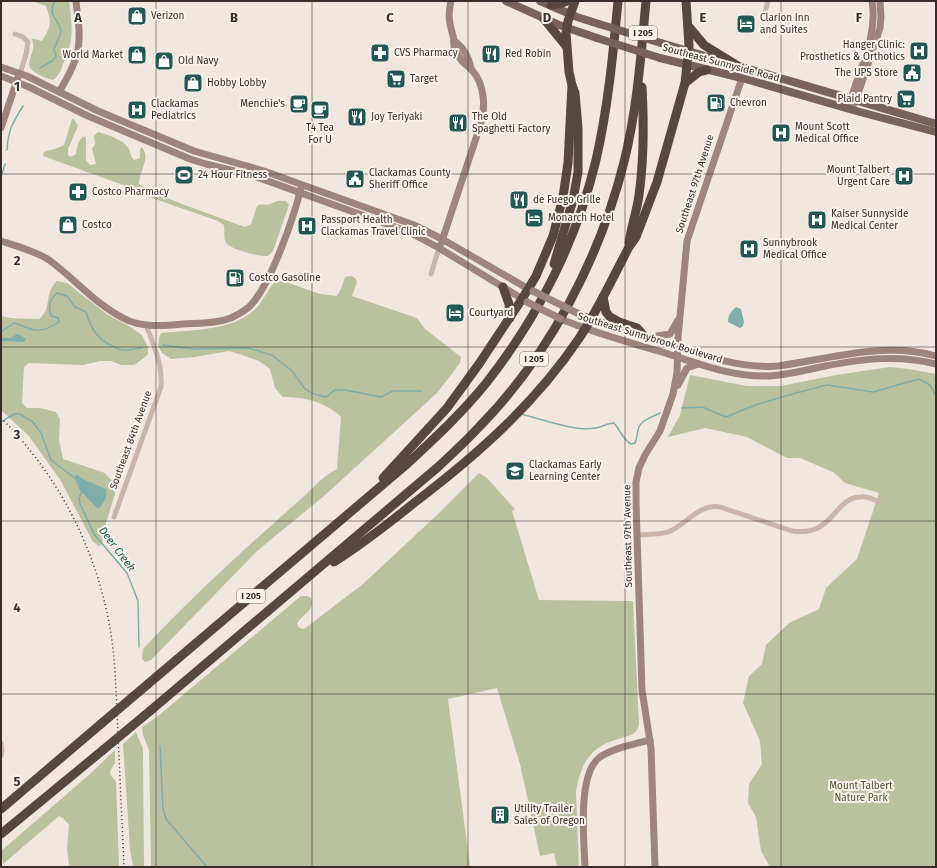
<svg xmlns="http://www.w3.org/2000/svg" width="937" height="868" font-family="'Fira Sans',sans-serif">
<style>
.green{fill:#b9c19f}
.water{fill:#7faeaa}
.lines{fill:none;stroke-linecap:round;stroke-linejoin:round}
.stream{stroke:#7faeaa;stroke-width:1.5}
.street{stroke:#cab5ab;stroke-width:5}
.secondary{stroke:#9d847c;stroke-width:7}
.primary{stroke:#79625c;stroke-width:8}
.highway{stroke:#584641;stroke-width:9}
.rail{stroke:#382d2a;stroke-width:1.5;stroke-dasharray:1 3;stroke-linecap:butt}
.secondary-bridge{stroke:#9d847c;stroke-width:7}
.primary-bridge{stroke:#79625c;stroke-width:8}
.highway-bridge{stroke:#584641;stroke-width:9}
.grid{fill:none;stroke:#382d2a;stroke-width:1;stroke-opacity:0.55}
.labels{text-anchor:middle;dominant-baseline:central;stroke-width:4;stroke-linejoin:round;paint-order:stroke}
.shield{fill:#f9f1eb;stroke:#726864;stroke-width:1}
.shield-label{font-size:9px;font-weight:bold;fill:#382d2a}
.poi-label{font-size:10px;fill:#382d2a;stroke:#f9f1eb;text-anchor:start}
.street-label{font-size:10px;fill:#382d2a;stroke:#f9f1eb}
.park-label{font-size:10px;fill:#4c552f;stroke:#f9f1eb}
.water-label{font-size:11px;font-style:italic;fill:#215855;stroke:#f9f1eb}
.grid-label{font-size:13px;text-anchor:middle;font-weight:bold;fill:#382d2a;stroke:#f9f1eb;stroke-width:4;stroke-linejoin:round;paint-order:stroke}
</style>
<rect width="100%" height="100%" fill="#f2e7df"/>
<g class="green">
<path d="M32 1H69C72 27 75 40 63 64 61 70 59 76 53 80 48 79 43 77 38 74 18 65 40 52 31 38L42 41C51 26 52 24 46 6Z"/>
<path d="M72 119H74L78 126 68 149V155L71 157 76 154C77 147 78 140 84 136L86 138V160L90 165 96 164 92 149 95 144 94 136 98 132C108 135 123 139 129 149 131 153 130 156 134 160L140 158V149L142 147C151 159 139 171 139 184L157 194 182 204 245 227 251 224 257 206C262 203 265 206 270 204 278 201 276 200 286 201L289 205 273 251 268 256C260 257 233 250 227 244 223 240 225 231 224 225L218 221 135 192 123 185 43 156 44 152C49 150 60 148 64 145Z"/>
<path d="M351 276 355 278 357 282 352 296 417 318 425 329 461 357 460 363 437 393 324 496 257 551 151 660 145 662 142 659 143 649C190 599 241 552 293 506 308 494 320 477 337 469L341 417C326 402 304 397 283 397L275 388 270 369 259 361 242 355 229 351 195 357 171 359 162 353 158 346 159 338 161 333C191 330 237 331 258 306 265 298 268 288 276 281H283L320 294 337 296 341 289 345 277Z"/>
<path d="M57 281 67 283 108 315 129 326 142 335 148 347V354L144 358 134 365H121L111 361H100L83 365 29 363 24 367 22 403 27 408H40L56 412 60 419 59 440 63 459 105 473 113 482 115 494 106 523 102 544 99 546 93 542 61 481 28 435 1 410V316C13 320 26 318 39 319 53 308 43 294 57 281Z"/>
<polygon points="890,367 909,369 936,374 936,867 770,867 761,851 756,817 748,803 749,784 762,764 760,741 743,703 749,676 762,664 766,645 789,623 819,609 826,588 857,559 879,493 845,483 833,472 800,458 787,458 747,437 705,428 668,437 680,415 690,375 747,386 781,386 836,375"/>
<path d="M479 473 487 478 515 509 512 511 539 600 633 601 639 724C637 736 628 736 618 739 611 741 604 744 598 748 584 758 579 775 576 791L579 867H557L554 853 540 856 520 764 497 688 448 699 470 867H151L149 750 143 735 142 727 158 716 301 596H307L311 598C316 612 300 614 297 625L300 628 304 629 363 584 437 515Z"/>
<polygon points="136,732 143,749 144,867 133,867 130,849 123,744"/>
<polygon points="115,750 115,763 111,769 110,774 116,782 119,867 69,867 67,848 69,825 63,818 59,816 3,864 1,851 90,774"/>
</g>
<g class="water">
<path d="M736 307 741 309 744 322 743 326 740 328 728 322C728 315 731 311 736 307Z"/>
<polygon points="17,334 20,335 26,339 24,342 1,341 1,338 11,338"/>
<path d="M76 475H77L85 480 106 489C108 495 104 504 99 508H97L79 489 75 478Z"/>
</g>
<g class="lines">
<g class="stream">
<path d="M40 68 52 61 56 56 54 49C56 44 60 37 61 31 61 22 46 15 55 1"/>
<path d="M7 150C8 130 13 122 23 106"/>
<polyline points="1,177 5,164"/>
<path d="M1 332 14 323C22 325 28 329 35 330 43 331 53 326 59 322L58 318 51 316C48 305 49 301 57 293L67 296 75 307 86 312C91 328 96 338 112 346 116 348 122 351 127 350 132 350 137 348 142 348"/>
<polyline points="163,345 193,349 248,348 272,355 292,371 305,389 314,394 326,397 335,390 345,390 381,397 393,391 421,391"/>
<polyline points="682,408 702,407 726,417 755,405 796,393 827,385 873,392 919,379 930,385 936,396"/>
<path d="M521 414C541 419 576 432 596 428 602 427 607 423 614 423 621 431 622 439 631 444L635 443C637 439 637 435 638 430 640 420 651 418 660 413"/>
<polyline points="1,422 14,414 20,414 33,422 41,433 51,460 76,479"/>
<polyline points="82,491 79,498 80,504 94,534 127,573 138,601 139,647"/>
<polyline points="160,746 163,809 166,819 207,867"/>
</g>
<g class="street">
<polyline points="764,15 768,1"/>
<polyline points="15,34 23,37 28,42 26,54 20,74"/>
<polyline points="431,274 439,248"/>
<path d="M114 517 161 387C163 365 154 346 146 325"/>
<path d="M637 535C647 534 659 535 668 532 686 525 699 503 720 507L792 531C835 537 833 497 861 497 867 496 873 499 879 502"/>
<polyline points="1,743 2,751 1,756"/>
</g>
<g class="secondary">
<path d="M454 41C463 47 469 58 471 69"/>
<polyline points="1,67 27,76 98,111 194,151 264,171 414,225 442,239 532,291"/>
<polyline points="1,76 29,87 88,116 190,159 206,164 254,176 409,232 439,248 526,301"/>
<path d="M59 92C68 77 79 58 79 39 80 26 77 14 76 1"/>
<path d="M851 103V99C860 68 878 34 872 1"/>
<polyline points="851,109 856,100 880,28 881,17 880,1"/>
<polyline points="1,128 18,77"/>
<path d="M1 241C17 246 35 251 49 260 74 278 95 304 123 318 141 328 163 326 183 324 199 323 215 324 231 318 237 315 244 311 249 307 270 287 294 217 301 188"/>
<path d="M441 244 480 126C486 108 485 85 472 70 470 68 468 66 465 64 461 61 457 54 455 49 453 46 454 43 454 40 450 24 447 18 451 1"/>
<path d="M579 314C606 325 635 333 663 342 700 354 738 369 778 366 831 359 883 341 936 356"/>
<path d="M561 319C594 333 628 342 662 352 697 363 731 377 768 376 787 375 806 370 825 366 863 359 898 354 936 364"/>
<polyline points="651,337 670,334 678,320"/>
<polyline points="678,385 687,368 698,364"/>
<path d="M585 867C584 841 577 773 600 757 614 748 634 744 650 740"/>
<polyline points="655,867 651,748 642,690 636,503 636,482 639,468 645,455 660,431 673,394 677,373 678,338 687,241 742,78"/>
</g>
<g class="primary">
<polyline points="506,1 559,25 597,38"/>
<polyline points="540,1 577,17 599,24"/>
<polyline points="661,43 936,124"/>
<polyline points="660,58 742,78 860,112 936,132"/>
</g>
<g class="highway">
<polyline points="551,5 562,3 567,1"/>
<polyline points="544,19 566,46"/>
<polyline points="689,27 704,45 738,66"/>
<polyline points="685,83 699,72 707,70"/>
<path d="M629 243C631 227 637 211 639 195 644 159 644 123 642 87"/>
<polyline points="554,264 573,200 578,172 578,128 575,93 572,85 569,72 566,33 568,21 575,1"/>
<polyline points="503,287 509,304 510,318"/>
<polyline points="603,297 606,312 610,317 619,322 637,328 644,336"/>
<polyline points="383,478 447,408 479,364 522,299 536,276 553,236 563,197 568,163 572,85"/>
<path d="M334 562C362 544 388 524 414 503 477 455 536 403 580 337 599 308 613 277 629 247L636 237 657 182 685 83 689 46 686 1"/>
<path d="M148 684 407 464C435 438 463 412 487 382 538 317 577 240 596 160 608 108 613 54 618 1"/>
<path d="M150 711 438 467C452 454 466 441 479 427 549 356 600 258 624 162 637 110 641 55 646 1"/>
<polyline points="1,809 102,723"/>
<polyline points="1,834 103,750"/>
</g>
<path class="rail" d="M1 418C58 475 96 548 110 628 116 662 116 698 118 734 120 778 122 822 124 867"/>
<g class="secondary-bridge">
<polyline points="533,291 579,314"/>
<polyline points="527,302 561,319"/>
</g>
<g class="primary-bridge">
<polyline points="599,24 661,43"/>
<polyline points="597,38 660,58"/>
</g>
<g class="highway-bridge">
<polyline points="102,723 148,684"/>
<polyline points="103,750 150,711"/>
</g>
</g>
<path class="grid" d="M156 1V867M312 1V867M468 1V867M625 1V867M781 1V867M1 174H936M1 347H936M1 521H936M1 694H936"/>
<defs>
<g id="shop-square" transform="scale(1)"><rect x="-9" y="-9" width="18" height="18" rx="4" fill="#215855" stroke="#f9f1eb"/><path d="M-5-2.5h2.3a2.7 3.5 0 0 1 5.4 0H5L5.5 6h-11ZM-1.5-2.5h3a1.5 2.3 0 0 0-3 0Z" fill="#fff"/></g>
<g id="hotel-square" transform="scale(1)"><rect x="-9" y="-9" width="18" height="18" rx="4" fill="#215855" stroke="#f9f1eb"/><path d="M-6-4.5h1.5V1H6V5H4.5V3h-9V5H-6ZM-4 0a1.8 1.8 0 1 1 3.6 0ZM.5 0V-2.5h3Q6-2.5 6 0Z" fill="#fff"/></g>
<g id="hospital-square" transform="scale(1)"><rect x="-9" y="-9" width="18" height="18" rx="4" fill="#215855" stroke="#f9f1eb"/><path d="M-5-5h3v3.5h4V-5h3V5h-3V1.5h-4V5h-3Z" fill="#fff"/></g>
<g id="pharmacy-square" transform="scale(1)"><rect x="-9" y="-9" width="18" height="18" rx="4" fill="#215855" stroke="#f9f1eb"/><path d="M-2-6h4v4h4v4h-4v4h-4v-4h-4v-4h4Z" fill="#fff"/></g>
<g id="restaurant-square" transform="scale(1)"><rect x="-9" y="-9" width="18" height="18" rx="4" fill="#215855" stroke="#f9f1eb"/><path d="M-5-6h1v4h1v-4h1v4h1v-4h1v5L-1.5 .5V6h-2V.5L-5-1ZM5-6V6H3V1.5H1.5Q1.5-4 5-6Z" fill="#fff"/></g>
<g id="civic-square" transform="scale(1)"><rect x="-9" y="-9" width="18" height="18" rx="4" fill="#215855" stroke="#f9f1eb"/><path d="M-.6-6.5H3V-4.5H.6V-3L4-1V1h2V6H-6V1h2V-1L-.6-3ZM-1.2 2.5V6h2.4V2.5Z" fill="#fff"/></g>
<g id="supermarket-square" transform="scale(1)"><rect x="-9" y="-9" width="18" height="18" rx="4" fill="#215855" stroke="#f9f1eb"/><path d="M-6-5.5h2.5l.6 2H6L4.5 2H-2.5L-4.4-4H-6ZM-1.5 3.2a1.3 1.3 0 1 0 .1 0ZM3 3.2a1.3 1.3 0 1 0 .1 0Z" fill="#fff"/></g>
<g id="fuel-square" transform="scale(1)"><rect x="-9" y="-9" width="18" height="18" rx="4" fill="#215855" stroke="#f9f1eb"/><path d="M-5.5-6h7V0h2V4h1.3V-2.5L3-4.5l.8-.8L6-3V5H2.5V1h-1V6h-7ZM-4.2-4.7v3.2H.2V-4.7Z" fill="#fff"/></g>
<g id="cafe-square" transform="scale(1)"><rect x="-9" y="-9" width="18" height="18" rx="4" fill="#215855" stroke="#f9f1eb"/><path d="M-5.5-4.5H6V0H3Q3 3.5 0 3.5H-2.5Q-5.5 3.5-5.5 0ZM3-3.2v2h1.7v-2ZM-6 4.5H4V6H-6Z" fill="#fff"/></g>
<g id="stadium-square" transform="scale(1)"><rect x="-9" y="-9" width="18" height="18" rx="4" fill="#215855" stroke="#f9f1eb"/><path d="M0-5a6.5 5 0 1 0 0 10a6.5 5 0 1 0 0-10ZM-3.5-1.8h7v3.6h-7Z" fill="#fff"/></g>
<g id="school-square" transform="scale(1)"><rect x="-9" y="-9" width="18" height="18" rx="4" fill="#215855" stroke="#f9f1eb"/><path d="M0-5L7-2L0 1L-7-2ZM-4 1L0 2.5L4 1V4Q0 6-4 4Z" fill="#fff"/></g>
<g id="building-square" transform="scale(1)"><rect x="-9" y="-9" width="18" height="18" rx="4" fill="#215855" stroke="#f9f1eb"/><path d="M-4-6H4V6H1V3H-1V6H-4ZM-2.5-4.3h1.7v1.8h-1.7ZM.8-4.3h1.7v1.8H.8ZM-2.5-1h1.7V.8h-1.7ZM.8-1h1.7V.8H.8Z" fill="#fff"/></g>
</defs>
<g fill-rule="evenodd">
<use href="#shop-square" x="137" y="16"/>
<use href="#hotel-square" x="746" y="24"/>
<use href="#hospital-square" x="919" y="51"/>
<use href="#pharmacy-square" x="380" y="53"/>
<use href="#restaurant-square" x="491" y="54"/>
<use href="#shop-square" x="137" y="55"/>
<use href="#shop-square" x="164" y="61"/>
<use href="#civic-square" x="912" y="73"/>
<use href="#supermarket-square" x="396" y="79"/>
<use href="#shop-square" x="193" y="83"/>
<use href="#supermarket-square" x="906" y="99"/>
<use href="#fuel-square" x="716" y="103"/>
<use href="#cafe-square" x="299" y="104"/>
<use href="#hospital-square" x="137" y="110"/>
<use href="#cafe-square" x="320" y="110"/>
<use href="#restaurant-square" x="357" y="117"/>
<use href="#restaurant-square" x="458" y="123"/>
<use href="#hospital-square" x="781" y="133"/>
<use href="#stadium-square" x="184" y="175"/>
<use href="#hospital-square" x="904" y="176"/>
<use href="#civic-square" x="355" y="179"/>
<use href="#pharmacy-square" x="78" y="192"/>
<use href="#restaurant-square" x="519" y="200"/>
<use href="#hotel-square" x="534" y="218"/>
<use href="#hospital-square" x="817" y="220"/>
<use href="#shop-square" x="68" y="225"/>
<use href="#hospital-square" x="307" y="226"/>
<use href="#hospital-square" x="749" y="249"/>
<use href="#fuel-square" x="235" y="278"/>
<use href="#hotel-square" x="455" y="313"/>
<use href="#school-square" x="515" y="471"/>
<use href="#building-square" x="500" y="815"/>
</g>
<g class="labels">
<g class="shield">
<rect x="629" y="26" width="28" height="14" rx="3"/>
<rect x="520" y="352" width="28" height="14" rx="3"/>
<rect x="237" y="589" width="28" height="14" rx="3"/>
</g>
<g class="shield-label">
<text x="643" y="33">I 205</text>
<text x="534" y="359">I 205</text>
<text x="251" y="596">I 205</text>
</g>
<g class="poi-label">
<text x="151" y="16">Verizon</text>
<text x="760" y="18">Clarion Inn<tspan x="760" dy="12">and Suites</tspan></text>
<text x="905" y="45" text-anchor="end">Hanger Clinic:<tspan x="905" dy="12">Prosthetics &amp; Orthotics</tspan></text>
<text x="394" y="53">CVS Pharmacy</text>
<text x="505" y="54">Red Robin</text>
<text x="123" y="55" text-anchor="end">World Market</text>
<text x="178" y="61">Old Navy</text>
<text x="898" y="73" text-anchor="end">The UPS Store</text>
<text x="410" y="79">Target</text>
<text x="207" y="83">Hobby Lobby</text>
<text x="892" y="99" text-anchor="end">Plaid Pantry</text>
<text x="730" y="103">Chevron</text>
<text x="151" y="104">Clackamas<tspan x="151" dy="12">Pediatrics</tspan></text>
<text x="285" y="104" text-anchor="end">Menchie's</text>
<text x="371" y="117">Joy Teriyaki</text>
<text x="472" y="117">The Old<tspan x="472" dy="12">Spaghetti Factory</tspan></text>
<text x="795" y="127">Mount Scott<tspan x="795" dy="12">Medical Office</tspan></text>
<text x="320" y="128" text-anchor="middle">T4 Tea<tspan x="320" dy="12">For U</tspan></text>
<text x="890" y="170" text-anchor="end">Mount Talbert<tspan x="890" dy="12">Urgent Care</tspan></text>
<text x="369" y="173">Clackamas County<tspan x="369" dy="12">Sheriff Office</tspan></text>
<text x="198" y="175">24 Hour Fitness</text>
<text x="92" y="192">Costco Pharmacy</text>
<text x="533" y="200">de Fuego Grille</text>
<text x="831" y="214">Kaiser Sunnyside<tspan x="831" dy="12">Medical Center</tspan></text>
<text x="548" y="218">Monarch Hotel</text>
<text x="321" y="220">Passport Health<tspan x="321" dy="12">Clackamas Travel Clinic</tspan></text>
<text x="82" y="225">Costco</text>
<text x="763" y="243">Sunnybrook<tspan x="763" dy="12">Medical Office</tspan></text>
<text x="249" y="278">Costco Gasoline</text>
<text x="469" y="313">Courtyard</text>
<text x="529" y="465">Clackamas Early<tspan x="529" dy="12">Learning Center</tspan></text>
<text x="514" y="809">Utility Trailer<tspan x="514" dy="12">Sales of Oregon</tspan></text>
</g>
<g class="street-label">
<text transform="translate(721 63) rotate(15)">Southeast Sunnyside Road</text>
<text transform="translate(695 184) rotate(-72)">Southeast 97th Avenue</text>
<text transform="translate(650 338) rotate(17)">Southeast Sunnybrook Boulevard</text>
<text transform="translate(131 440) rotate(-70)">Southeast 84th Avenue</text>
<text transform="translate(628 536) rotate(-91)">Southeast 97th Avenue</text>
</g>
<g class="park-label">
<text x="861" y="786">Mount Talbert<tspan x="861" dy="12">Nature Park</tspan></text>
</g>
<g class="water-label">
<text transform="translate(117 549) rotate(53)">Deer Creek</text>
</g>
</g>
<g class="grid-label">
<text x="78" y="22">A</text>
<text x="234" y="22">B</text>
<text x="390" y="22">C</text>
<text x="547" y="22">D</text>
<text x="703" y="22">E</text>
<text x="859" y="22">F</text>
<text x="17" y="91">1</text>
<text x="17" y="265">2</text>
<text x="17" y="439">3</text>
<text x="17" y="612">4</text>
<text x="17" y="786">5</text>
</g>
<rect width="937" height="868" fill="none" stroke="#382d2a" stroke-width="4"/>
</svg>
